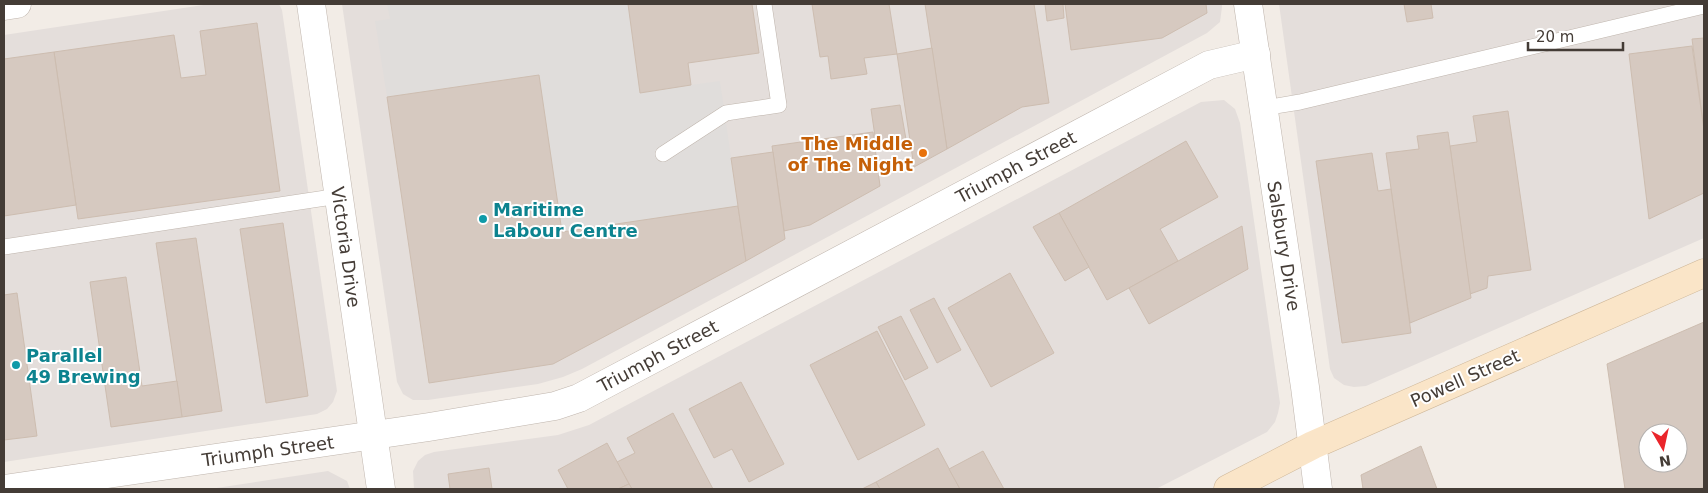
<svg xmlns="http://www.w3.org/2000/svg" width="1708" height="493" font-family="'DejaVu Sans',sans-serif">
<style>
.industrial{fill:#e4dedb}
.parking{fill:#e0dddb}
.building{fill:#d6c9c0;stroke:#cdbdb0;fill-rule:evenodd}
.lines{fill:none;stroke-linecap:round;stroke-linejoin:round}
.service-casing{stroke:#bfb5ad;stroke-width:16}
.minor-casing{stroke:#bfb5ad;stroke-width:29}
.tertiary-casing{stroke:#bfb5ad;stroke-width:29}
.secondary-casing{stroke:#ceb799;stroke-width:29}
.service{stroke:#fff;stroke-width:15}
.minor{stroke:#fff;stroke-width:28}
.tertiary{stroke:#fff;stroke-width:28}
.secondary{stroke:#fae5c8;stroke-width:28}
.food-dot{fill:#e8710a;stroke:#fff;stroke-width:2}
.culture-dot{fill:#0f9aa8;stroke:#fff;stroke-width:2}
.labels{text-anchor:middle;dominant-baseline:central;stroke-width:4;stroke-linejoin:round;paint-order:stroke}
.food-label{font-size:18px;font-weight:bold;fill:#c56008;stroke:#fff;text-anchor:end}
.street-label{font-size:18px;fill:#443c36;stroke:#fff}
.culture-label{font-size:18px;font-weight:bold;fill:#0d838f;stroke:#fff;text-anchor:start}
</style>
<rect width="100%" height="100%" fill="#f2ece6"/>
<g class="industrial">
<polygon points="210,4 279,4 282,10 337,391 333,402 327,409 317,414 4,462 4,35"/>
<polygon points="342,4 1222,4 1222,7 1220,22 1207,33 582,369 563,377 538,384 428,400 413,400 403,394 397,382"/>
<polygon points="1279,4 1704,4 1704,238 1366,386 1354,387 1344,385 1334,378 1330,369"/>
<polygon points="1224,100 1235,109 1240,123 1280,403 1278,413 1275,422 1267,432 1156,489 414,489 413,471 418,461 425,455 434,452 558,435 589,425 1201,102"/>
<polygon points="328,471 347,481 350,489 210,489"/>
</g>
<polygon class="parking" points="387,4 628,4 640,92 720,81 738,206 562,232 539,75 387,97 375,21 390,19"/>
<g class="building">
<polygon points="628,4 752,4 759,53 688,63 691,85 640,93"/>
<polygon points="812,4 889,4 897,54 864,58 867,74 831,79 828,56 820,57"/>
<polygon points="925,4 1034,4 1049,103 1022,107 947,149"/>
<polygon points="1045,4 1063,4 1064,18 1047,21"/>
<polygon points="1065,4 1206,4 1207,13 1162,38 1071,50"/>
<polygon points="1404,4 1431,4 1433,18 1407,22"/>
<polygon points="257,23 280,191 78,219 54,52 174,35 181,78 206,75 200,31"/>
<polygon points="1704,38 1704,130 1692,39"/>
<polygon points="1692,46 1704,130 1704,193 1649,219 1629,54"/>
<polygon points="932,48 947,149 914,167 897,54"/>
<polygon points="54,52 76,205 4,216 4,59"/>
<polygon points="539,75 562,232 738,206 746,261 553,364 429,383 387,97"/>
<polygon points="900,105 907,145 877,150 871,109"/>
<polygon points="1508,111 1531,270 1488,276 1487,288 1470,294 1450,146 1477,142 1473,116"/>
<polygon points="873,132 880,186 810,225 784,231 772,146"/>
<polygon points="1448,132 1471,298 1410,323 1386,153 1419,149 1417,136"/>
<polygon points="1186,141 1218,197 1160,229 1178,261 1107,300 1059,213"/>
<polygon points="773,152 785,239 746,261 731,158"/>
<polygon points="1372,153 1378,191 1391,189 1411,333 1342,343 1316,161"/>
<polygon points="1059,213 1089,267 1065,281 1033,227"/>
<polygon points="283,223 308,396 266,403 240,229"/>
<polygon points="1242,226 1248,269 1149,324 1129,288"/>
<polygon points="196,238 222,411 182,417 156,243"/>
<polygon points="1010,273 1054,353 991,387 948,308"/>
<polygon points="126,277 142,386 177,381 182,417 111,427 90,282"/>
<polygon points="17,293 37,436 4,440 4,295"/>
<polygon points="934,298 961,350 937,363 910,310"/>
<polygon points="901,316 928,368 905,380 878,327"/>
<path d="M1704 322V487L1699 489H1625L1607 364ZM1648 433H1678V463H1648Z"/>
<polygon points="877,331 925,425 858,460 810,365"/>
<polygon points="741,382 784,464 749,482 732,449 714,458 689,409"/>
<polygon points="673,413 713,489 632,489 617,462 635,453 627,438"/>
<polygon points="607,443 629,484 618,489 568,489 558,470"/>
<polygon points="1421,446 1437,489 1363,489 1361,475"/>
<polygon points="938,448 960,489 880,489 876,482"/>
<polygon points="983,451 1004,489 960,489 949,469"/>
<polygon points="489,468 492,489 450,489 448,474"/>
<polygon points="876,482 880,489 862,489"/>
<polygon points="629,484 632,489 618,489"/>
</g>
<g class="lines">
<g class="service-casing">
<g id="service">
<polyline points="1264,108 1300,102 1704,6"/>
<polyline points="663,154 726,113 779,105 764,4"/>
<polyline points="4,247 339,196"/>
</g>
</g>
<g class="minor-casing">
<g id="minor">
<polyline points="1248,4 1305,387 1318,489"/>
<polyline points="4,6 17,4"/>
<polyline points="4,489 429,427 555,406 579,398 1209,65 1256,54"/>
</g>
</g>
<g class="tertiary-casing">
<polyline id="tertiary" points="311,4 381,489"/>
</g>
<g class="secondary-casing">
<polyline id="secondary" points="1228,489 1313,445 1704,273"/>
</g>
<use href="#service" class="service"/>
<use href="#minor" class="minor"/>
<use href="#tertiary" class="tertiary"/>
<use href="#secondary" class="secondary"/>
</g>
<circle class="food-dot" cx="923" cy="153" r="5"/>
<g class="culture-dot">
<circle cx="483" cy="219" r="5"/>
<circle cx="16" cy="365" r="5"/>
</g>
<g class="labels">
<g class="food-label">
<text x="913" y="143">The Middle<tspan x="913" dy="21">of The Night</tspan></text>
</g>
<g class="street-label">
<text transform="translate(1016 167) rotate(-28)">Triumph Street</text>
<text transform="translate(1284 246) rotate(81)">Salsbury Drive</text>
<text transform="translate(346 247) rotate(82)">Victoria Drive</text>
<text transform="translate(658 356) rotate(-28)">Triumph Street</text>
<text transform="translate(1465 378) rotate(-24)">Powell Street</text>
<text transform="translate(268 451) rotate(-8)">Triumph Street</text>
</g>
<g class="culture-label">
<text x="493" y="209">Maritime<tspan x="493" dy="21">Labour Centre</tspan></text>
<text x="26" y="355">Parallel<tspan x="26" dy="21">49 Brewing</tspan></text>
</g>
</g>
<rect width="1708" height="493" fill="none" stroke="#443c36" stroke-width="10"/>
<g transform="translate(1663 448) rotate(171)"><circle r="24" fill="#ffffff" stroke="#b4b1af"/>
<path d="M0-4L9 19L0 12L-9 19Z" fill="#ea252b"/>
<text y="-8" font-size="14" font-weight="bold" text-anchor="middle" fill="#443c36">N</text>
</g>
<path d="M1528 42v8h95v-8" fill="none" stroke="#443c36" stroke-width="2.5"/>
<text x="1536" y="42" font-size="15" fill="#443c36" stroke="#ffffff" stroke-width="4" paint-order="stroke">20 m</text>
</svg>
